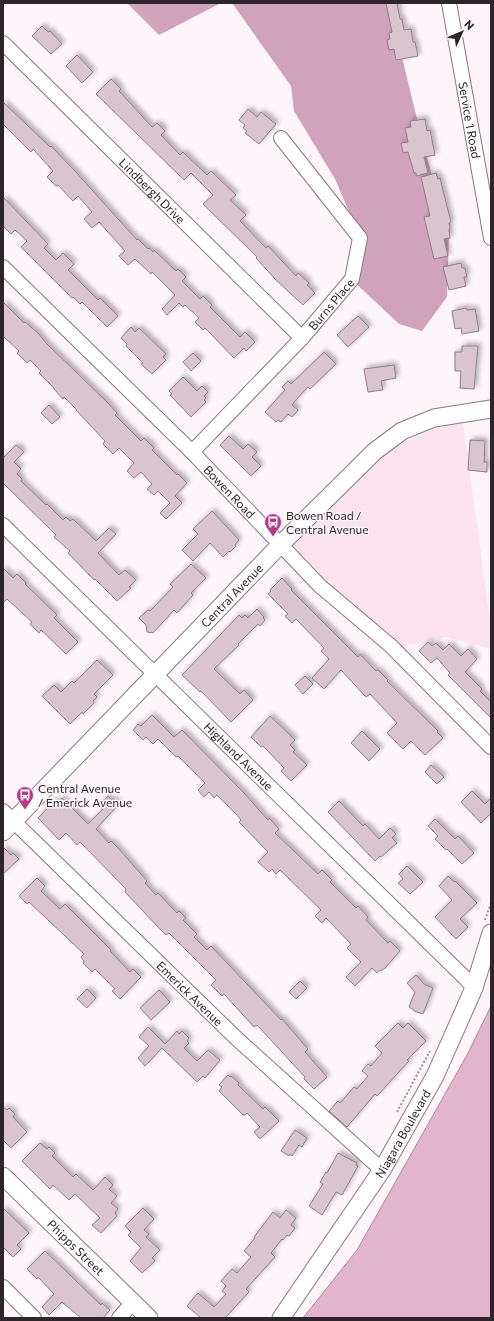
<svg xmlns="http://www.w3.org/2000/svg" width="494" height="1321" font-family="Commissioner,sans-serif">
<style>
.green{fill:#fce1ef}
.forest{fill:#d0a3bb}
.water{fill:#e2b5cd;stroke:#ac8a9c}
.building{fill:#dac5cf;stroke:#907c86;filter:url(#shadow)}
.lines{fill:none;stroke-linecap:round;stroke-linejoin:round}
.minor-casing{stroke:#897680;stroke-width:16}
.major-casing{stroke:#897680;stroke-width:19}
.path{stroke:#999195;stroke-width:2;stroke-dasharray:2 2;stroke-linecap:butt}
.minor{stroke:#fff;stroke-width:14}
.major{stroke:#fff;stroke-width:17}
.labels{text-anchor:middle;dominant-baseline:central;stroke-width:3;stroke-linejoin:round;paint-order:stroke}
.street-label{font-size:12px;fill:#2d2529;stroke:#fdf5f9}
.poi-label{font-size:12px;fill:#2d2529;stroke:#fdf5f9;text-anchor:start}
</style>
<defs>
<filter id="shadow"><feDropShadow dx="3" dy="-3" stdDeviation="2" flood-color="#0004"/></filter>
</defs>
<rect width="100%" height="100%" fill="#fdf5f9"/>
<polygon class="green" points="463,422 491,628 491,649 447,637 393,648 289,542 393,448 429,431"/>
<g class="forest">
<polygon points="127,3 221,3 159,35"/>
<polygon points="232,3 386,3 402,57 424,148 449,233 447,297 422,331 399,324 351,279 360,237 335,179 294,111 291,86"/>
</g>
<polygon class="water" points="491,1006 491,1318 303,1318 357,1250 467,1055"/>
<g class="building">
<polygon points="386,3 397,3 400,19 402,19 404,30 411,29 413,42 415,42 418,56 396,60 394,49 389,50 387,40 390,39 389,33 392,32"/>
<polygon points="42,26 48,32 50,31 62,44 51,54 32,36"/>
<polygon points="77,55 93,72 82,83 66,66"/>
<polygon points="111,79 121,89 119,91 152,127 157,123 165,131 161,135 180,155 183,152 207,175 211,171 236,195 230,200 246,215 240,221 266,248 268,246 296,276 298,273 309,283 307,285 315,293 303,305 276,280 256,258 257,257 203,204 213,195 191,173 184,180 96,94"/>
<polygon points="3,102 50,147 51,146 74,170 137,240 138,239 148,249 149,248 153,252 154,250 176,271 178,269 186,277 182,281 200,299 203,296 212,305 210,307 240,337 245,332 255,342 246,351 244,348 234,358 205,328 203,330 195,322 199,318 185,305 183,307 179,303 167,315 162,309 175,295 152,272 151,274 135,259 128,265 119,256 125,251 99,222 92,228 84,219 92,212 78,196 73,201 58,185 56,186 47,177 53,171 33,149 31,152 3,124"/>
<polygon points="248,109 257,117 261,112 276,124 259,144 245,133 247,131 243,128 245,125 239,120"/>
<polygon points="425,119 427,131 430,130 435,155 424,157 428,173 416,176 416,173 414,173 408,152 403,153 401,143 408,142 405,128 411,127 410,121"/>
<polygon points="436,173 438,179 440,178 451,222 449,223 450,229 449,229 450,238 444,239 448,256 434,259 424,217 430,216 421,177"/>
<polygon points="3,197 48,244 44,248 56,260 63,253 74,264 68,270 98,300 100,298 118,316 107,327 82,302 80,304 73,297 72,298 21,247 27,241 15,230 11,234 3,226"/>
<polygon points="461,263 462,268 465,268 467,277 464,277 466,286 449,290 443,267"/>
<polygon points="3,302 24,323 25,322 38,333 47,344 108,403 117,413 115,415 141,441 144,438 154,448 152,450 177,475 178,474 187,483 175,496 182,503 166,519 160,513 170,503 158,491 154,495 147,489 152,484 141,472 134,478 127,471 134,463 119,448 113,454 103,444 105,441 76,410 76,409 64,397 63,399 54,389 54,388 39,373 41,371 30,360 27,363 17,353 19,351 3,336"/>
<polygon points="466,308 467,310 475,309 479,331 462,334 461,328 455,329 452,311"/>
<polygon points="358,316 369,327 348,347 337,335"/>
<polygon points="131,327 135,332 139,328 166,354 163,357 166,360 152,374 141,364 143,363 126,346 127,344 121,338"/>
<polygon points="462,346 478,346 474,389 460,388 461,371 455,371 455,352 462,352"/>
<polygon points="324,352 336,364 310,389 308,387 294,402 292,405 298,410 292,417 288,414 281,422 278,420 276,422 265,412 285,390 282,387 288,381 291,384"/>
<polygon points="193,353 201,361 191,371 183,362"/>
<polygon points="394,365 396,378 381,381 383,390 368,392 364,369"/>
<polygon points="183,377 197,391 202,386 208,392 204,396 206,398 204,400 206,402 191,417 170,395 172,394 169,391"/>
<polygon points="49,405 60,417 52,424 41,413"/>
<polygon points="229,436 243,449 248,444 257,452 252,457 261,466 251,476 220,445"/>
<polygon points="470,440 485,441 484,462 487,462 487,472 468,470"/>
<polygon points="16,445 24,452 14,462 21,469 17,474 22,479 21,481 46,505 47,504 63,520 66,517 70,521 73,519 96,541 109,528 116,534 98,553 119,575 125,570 136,580 129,587 131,588 117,601 95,579 94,580 68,553 70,551 54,537 56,535 3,483 3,458"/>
<polygon points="212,511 239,540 235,545 236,546 230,552 229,551 223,557 210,543 193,561 182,550 198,534 193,529"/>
<polygon points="191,564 206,578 191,593 193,595 177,613 174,610 153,633 147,632 146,625 139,618 148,610 150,611 173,587 170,584"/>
<polygon points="3,568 13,578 17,574 26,583 25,584 57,615 54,618 78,642 66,654 41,630 39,633 30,624 32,622 7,599 3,603"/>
<polygon points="282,578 292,589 291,590 358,657 360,654 376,671 378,670 388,680 387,681 438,731 437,732 443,738 425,755 411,741 403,749 387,733 397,723 370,694 366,697 341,670 324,689 312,678 329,659 321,651 324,648 296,619 292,623 285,616 288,614 268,594 271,591 270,590"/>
<polygon points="257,609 264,617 263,618 265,620 260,626 258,624 238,644 239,645 214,669 240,694 244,690 253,700 231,722 201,691 200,692 182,675 239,615 242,618 245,615 248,618"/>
<polygon points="428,642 432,646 436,643 443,650 449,644 461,656 468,649 477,659 465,672 482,689 480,691 491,702 491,718 448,675 450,673 437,658 431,663 419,651"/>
<polygon points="97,660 113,675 94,694 97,697 93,701 94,703 83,714 82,712 70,724 42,696 54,685 61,692 72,681 74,683"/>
<polygon points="305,676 313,684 303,694 295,685"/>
<polygon points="152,715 174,737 182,730 244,793 268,820 269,818 279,829 275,833 318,874 322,870 332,880 330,882 356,908 358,906 368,917 366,920 388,943 390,941 400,951 385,968 381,971 380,970 377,973 372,968 355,986 346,977 361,962 347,948 351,944 326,918 322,923 315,916 321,910 280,870 276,874 272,869 269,872 258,862 268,852 239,822 241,820 237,815 217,795 214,798 209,792 204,797 198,790 205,783 178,756 176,757 158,739 153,744 146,737 143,740 133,730 138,724 141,726"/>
<polygon points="270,716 295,740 290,745 295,750 293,752 307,765 291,781 281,771 284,768 263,746 261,747 251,737"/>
<polygon points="362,731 380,749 369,761 351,743"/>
<polygon points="431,765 444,777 437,784 425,772"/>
<polygon points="472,791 485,804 491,798 491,813 481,823 461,802"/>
<polygon points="108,796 112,801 114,799 119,804 96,829 109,843 111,841 119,849 147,881 145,883 156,895 158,893 177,913 179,911 186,918 183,920 197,934 194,937 207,950 211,946 281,1020 282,1019 308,1049 305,1052 327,1077 314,1089 304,1079 305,1077 257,1025 254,1027 224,994 222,996 211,985 216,980 169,933 166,935 158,927 125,892 126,889 80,842 77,845 66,833 59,840 38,818 55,800 58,803 62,798 88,824 103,809 99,805"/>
<polygon points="339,801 363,826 365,824 379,839 390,828 396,834 392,838 397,843 381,857 380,856 375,861 328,812"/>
<polygon points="435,819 455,839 458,836 474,853 462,864 447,849 446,850 435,839 438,836 428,826"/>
<polygon points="3,847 11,855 13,853 19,859 3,874"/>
<polygon points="407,866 423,882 410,894 398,883 403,879 399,874"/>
<polygon points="448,876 454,882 455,881 477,903 460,919 468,927 456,939 435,917 452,900 439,886"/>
<polygon points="37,878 45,886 41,891 60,909 65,904 111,950 110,951 130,972 133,969 141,977 120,999 112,991 115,989 95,969 92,972 83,963 84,961 81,957 84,954 29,902 27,904 19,896"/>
<polygon points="416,975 424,984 433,988 423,1014 414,1011 414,1010 409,1007 415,992 407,983"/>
<polygon points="300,981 307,988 296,999 289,992"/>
<polygon points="87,989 96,998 87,1008 77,999"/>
<polygon points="159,990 170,1002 151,1020 140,1008"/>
<polygon points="398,1023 403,1028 408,1023 426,1041 407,1060 409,1061 377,1096 375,1094 347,1127 329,1111 338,1101 340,1103 354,1087 357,1089 368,1076 362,1071 368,1064 371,1066 382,1053 375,1046"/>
<polygon points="148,1027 165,1044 177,1031 179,1034 182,1031 189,1038 187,1041 189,1043 184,1048 197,1061 208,1050 220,1060 205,1078 203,1076 197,1082 162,1048 145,1066 138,1058 149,1046 139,1037"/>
<polygon points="228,1075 230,1077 231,1076 239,1083 238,1085 263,1109 265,1107 279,1121 260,1139 254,1132 260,1127 247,1113 245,1115 242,1114 219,1091 222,1087 219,1085"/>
<polygon points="3,1107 7,1110 9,1108 15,1114 13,1117 27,1132 11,1148 3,1140"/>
<polygon points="295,1130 307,1138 302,1147 299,1145 292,1156 290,1154 289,1156 281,1151"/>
<polygon points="40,1143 47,1149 49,1147 55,1153 52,1156 73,1177 76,1174 93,1190 105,1177 113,1185 109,1189 117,1196 111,1203 118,1209 115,1213 117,1216 101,1233 92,1225 100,1218 75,1194 69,1200 53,1185 50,1189 22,1161"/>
<polygon points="338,1153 357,1163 356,1165 358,1166 342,1195 336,1192 322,1215 309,1206 323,1184 320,1182 326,1172 327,1173"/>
<polygon points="3,1208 29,1233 17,1245 21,1249 13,1257 3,1247"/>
<polygon points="143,1208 154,1219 144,1230 149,1234 146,1237 160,1250 152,1258 155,1261 142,1273 130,1261 141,1248 128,1235 131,1232 125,1226"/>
<polygon points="286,1210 296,1218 291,1225 295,1228 289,1236 287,1235 283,1240 282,1239 271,1253 275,1257 246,1289 249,1292 225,1318 201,1318 187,1306 198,1293 214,1307 226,1294 222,1291 226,1286 221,1281 232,1269 237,1273 251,1257 244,1251 255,1238 254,1237 273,1212 280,1218"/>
<polygon points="45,1251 101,1305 102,1303 110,1310 103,1318 81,1318 62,1302 49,1315 42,1307 54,1294 38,1277 37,1279 27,1269"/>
</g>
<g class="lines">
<g class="minor-casing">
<g id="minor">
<path id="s1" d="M449 3 491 238"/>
<path id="s2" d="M3 43 302 338"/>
<path id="s3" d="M3 267 192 452 320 586 391 646 491 747"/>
<path id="s4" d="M192 452 302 338 352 279 360 238 281 138"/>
<path id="s5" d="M3 525C157 677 313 827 466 979L474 988"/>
<path id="s6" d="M3 811 235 1037 382 1170"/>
<polyline points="3,1287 34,1318"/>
<polyline points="119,1318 133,1302"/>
</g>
</g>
<g class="major-casing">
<g id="major">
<path id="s7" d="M3 832 280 545 375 451 402 431 434 418 491 409"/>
<path id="s8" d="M3 1176 149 1318"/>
<path id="s9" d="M281 1318 382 1170 435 1076 474 988 491 933"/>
</g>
</g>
<g class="path">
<polyline points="485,920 491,903"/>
<polyline points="397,1112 430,1051"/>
</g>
<use href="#minor" class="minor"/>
<use href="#major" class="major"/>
</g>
<defs>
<g id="bus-pin" transform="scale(0.9)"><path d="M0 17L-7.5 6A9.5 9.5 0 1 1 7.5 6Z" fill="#b73a89" stroke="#fdf5f9"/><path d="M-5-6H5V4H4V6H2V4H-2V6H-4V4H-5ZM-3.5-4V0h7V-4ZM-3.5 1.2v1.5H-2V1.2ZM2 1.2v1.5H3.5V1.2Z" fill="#fff"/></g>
</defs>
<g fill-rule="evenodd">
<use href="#bus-pin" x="273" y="522"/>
<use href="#bus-pin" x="25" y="795"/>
</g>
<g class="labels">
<g class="street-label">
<text stroke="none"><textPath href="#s1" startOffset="119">Service 1 Road</textPath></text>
<text stroke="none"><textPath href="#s2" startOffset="210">Lindbergh Drive</textPath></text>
<text stroke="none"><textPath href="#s4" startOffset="203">Burns Place</textPath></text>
<text stroke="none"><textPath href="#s3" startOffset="319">Bowen Road</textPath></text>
<text stroke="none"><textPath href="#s7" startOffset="329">Central Avenue</textPath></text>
<text stroke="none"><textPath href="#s5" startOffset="330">Highland Avenue</textPath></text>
<text stroke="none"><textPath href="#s6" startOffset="261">Emerick Avenue</textPath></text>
<text stroke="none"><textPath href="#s9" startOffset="221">Niagara Boulevard</textPath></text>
<text stroke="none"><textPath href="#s8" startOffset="102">Phipps Street</textPath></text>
</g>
<g class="poi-label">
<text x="286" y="515">Bowen Road /<tspan x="286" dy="14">Central Avenue</tspan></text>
<text x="38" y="788">Central Avenue<tspan x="38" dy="14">/ Emerick Avenue</tspan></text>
</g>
</g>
<rect width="494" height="1321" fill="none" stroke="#2d2529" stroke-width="8"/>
<g transform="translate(462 32) rotate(46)" stroke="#fdf5f9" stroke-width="3" paint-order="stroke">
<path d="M0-3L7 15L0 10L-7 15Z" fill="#2d2529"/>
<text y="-6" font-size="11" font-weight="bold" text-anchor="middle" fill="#2d2529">N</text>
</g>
</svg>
